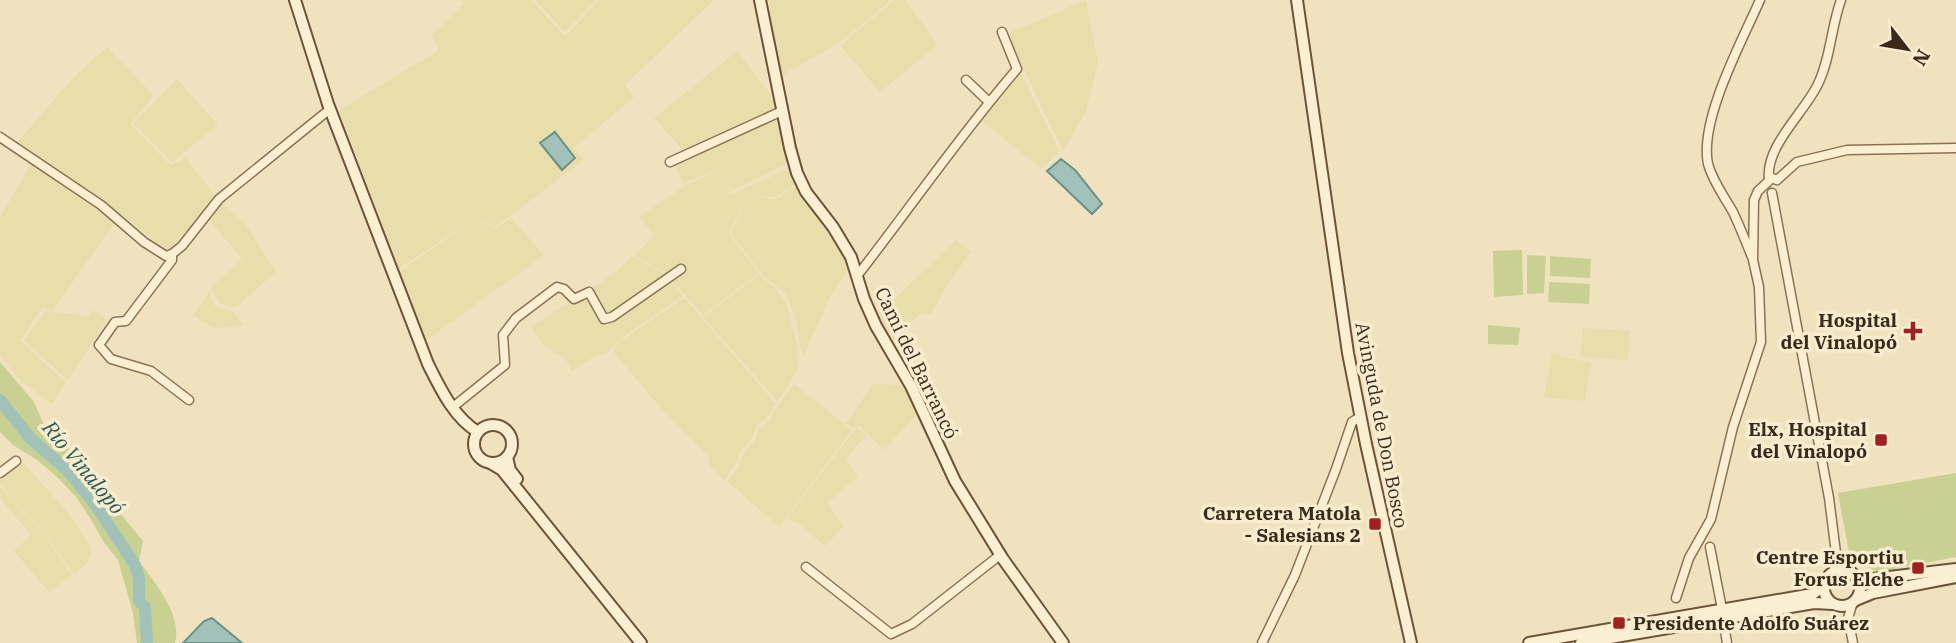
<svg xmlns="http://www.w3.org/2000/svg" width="1956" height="643" font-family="'IBM Plex Serif',serif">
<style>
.farmland{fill:#e7deab}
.green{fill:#c8d092}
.water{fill:#a2c2b9;stroke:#699187;stroke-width:2}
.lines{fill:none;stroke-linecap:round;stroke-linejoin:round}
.river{stroke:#a2c2b9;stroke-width:12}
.street-casing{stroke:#8b7256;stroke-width:11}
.secondary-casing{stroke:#6d5339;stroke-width:14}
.street{stroke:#fbefd2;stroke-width:8}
.secondary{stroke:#fbefd2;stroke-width:10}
.poi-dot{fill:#9f2121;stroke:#f8eccf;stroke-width:2.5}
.labels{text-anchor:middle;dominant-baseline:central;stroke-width:7;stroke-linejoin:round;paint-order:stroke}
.poi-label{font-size:19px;font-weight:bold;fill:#392a1b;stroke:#f8eccf;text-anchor:end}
.street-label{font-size:19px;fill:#392a1b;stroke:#f8eccf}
.water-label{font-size:21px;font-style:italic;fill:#295a57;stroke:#f8eccf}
</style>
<rect width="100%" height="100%" fill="#f1e2bf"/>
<g class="farmland">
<polygon points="462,0 531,0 565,36 600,0 714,0 625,85 634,97 574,148 584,160 495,227 476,218 495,229 511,218 544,255 425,341 399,272 473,220 399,268 339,110 439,50 432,35 464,3"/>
<polygon points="535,0 597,0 565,32"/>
<polygon points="768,0 888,0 889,2 840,42 781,76"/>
<polygon points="895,0 906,0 937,45 880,92 840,45"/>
<polygon points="1086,0 1098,63 1086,111 1063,151 1007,34"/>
<polygon points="107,47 154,96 130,124 170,165 186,158 215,196 170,252 108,205 16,144 72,79"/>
<polygon points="737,51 773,97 787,163 732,191 720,175 732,194 788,169 795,184 776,197 755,196 776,199 796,186 834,237 849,267 830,297 803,357 795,315 785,293 762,274 731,234 746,195 729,234 759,273 703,315 664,272 635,256 653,235 640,216 685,186 718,170 684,183 673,165 689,157 654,118"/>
<polygon points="1021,73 1059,151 1042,169 980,120"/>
<polygon points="177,79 218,125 172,162 133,123"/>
<polygon points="31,165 115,222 53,310 42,308 20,341 66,382 52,404 21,381 0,355 0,217"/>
<polygon points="222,203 246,225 276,272 235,308 219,303 211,287 242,259 210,221"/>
<polygon points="956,240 971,252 949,282 931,314 922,312 890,341 878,315"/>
<polygon points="632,256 663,273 683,296 628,333 603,355 595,356 572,371 566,360 543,344 531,327 619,270"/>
<polygon points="759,275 774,287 787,304 797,347 798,369 778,402 703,317"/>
<polygon points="209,292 215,306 234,312 243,325 215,329 193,315"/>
<polygon points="684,298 776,404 768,417 757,426 751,439 741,450 736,464 725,480 710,466 708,456 661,408 614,353 616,345 626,337"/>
<polygon points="93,310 107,320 68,380 24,341 45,311 88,316"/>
<polygon points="1583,328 1630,331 1628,361 1580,356"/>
<polygon points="1552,354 1591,363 1585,401 1544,397"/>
<polygon points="794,384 852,430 779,527 727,481 739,466 745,450 755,441 759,428 770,420 774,411"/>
<polygon points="873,384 904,385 919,411 884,450 858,425 853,429 846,423"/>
<polygon points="857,427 866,436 845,459 858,476 827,503 844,526 825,546 800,525 787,518"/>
<polygon points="21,461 67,511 92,549 88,562 74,574 40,528 0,484 0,477"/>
<polygon points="0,486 40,529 72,575 49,592 14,551 31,535 0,498"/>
</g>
<g class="green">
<polygon points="1522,250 1523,295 1494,297 1493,251"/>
<polygon points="1527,255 1546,256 1544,293 1527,294"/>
<polygon points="1550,256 1591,259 1590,278 1550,276"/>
<polygon points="1549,282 1590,284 1589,304 1548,302"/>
<polygon points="1488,325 1520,328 1518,345 1488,344"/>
<path d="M0 362 34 402 44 425 63 440 82 467 143 541 139 561C154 582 183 615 175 643H137L133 613 118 560 103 541 92 521 76 497 55 475 37 460 13 445 0 432Z"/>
<polygon points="1956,473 1956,557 1879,572 1861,565 1849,552 1838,493"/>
</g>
<g class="water">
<polygon points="555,132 575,158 562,170 540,143"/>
<polygon points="1061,159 1075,170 1102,204 1092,214 1047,171"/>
<polygon points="212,618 242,643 183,643 204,621"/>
</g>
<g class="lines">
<polyline class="river" points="0,400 31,439 66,469 95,504 135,565 139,578 139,601 145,607 147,643"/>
<g class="street-casing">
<g id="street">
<polyline points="966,80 989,102"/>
<polyline points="0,137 101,205 144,242 166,256 172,254 182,246 219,199 330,109"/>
<polyline points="670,162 782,111"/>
<path d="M1769 179C1765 146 1805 112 1818 84 1831 57 1831 27 1841 0"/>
<polyline points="1777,180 1797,162 1847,150 1956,148"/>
<polyline points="1772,193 1829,498 1836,553 1834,572"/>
<polyline points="172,254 172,260 126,321 115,322 99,345 111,359 151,371 189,400"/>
<path d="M1752 257C1746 242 1740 227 1733 212 1724 196 1713 182 1708 164 1699 120 1742 41 1760 0"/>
<path d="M857 276C911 207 960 135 1017 69L1002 32"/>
<polyline points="453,407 505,365 503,335 516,318 557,287 564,289 574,299 589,292 604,319 612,317 681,269"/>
<polyline points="0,473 16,461"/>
<polyline points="1710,547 1722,609"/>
<polyline points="1838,556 1852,573"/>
<polyline points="806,567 891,634 912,624 1000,555"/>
<polyline points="1676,598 1689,558 1711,519 1733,427 1761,342 1759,287 1753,260 1754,200 1758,191 1772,178 1777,180"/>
<polyline points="1723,618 1727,643"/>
<polyline points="1262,643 1295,575 1336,469 1352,422 1360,417"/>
<polyline points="1853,643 1848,618 1853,602"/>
</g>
</g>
<g class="secondary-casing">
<g id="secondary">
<path d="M295 0 328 104 428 364C440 388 454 418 478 432"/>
<polyline points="760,0 790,148 797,173 806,192 833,227 851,257 864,299 876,326 911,386 955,481 1003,559 1063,643"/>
<polyline points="1297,0 1348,353 1366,444 1411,643"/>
<circle cx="493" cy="444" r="19"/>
<polyline points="507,457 510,470 517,479"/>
<polyline points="492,464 502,470 641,643"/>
<circle cx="1842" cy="588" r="18"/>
<polyline points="1856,577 1872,579 1956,569"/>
<polyline points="1856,600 1873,593 1956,577"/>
<polyline points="1529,643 1813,594 1824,585"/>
<polyline points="1581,643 1814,603 1833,604"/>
</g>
</g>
<use href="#street" class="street"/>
<use href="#secondary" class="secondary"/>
</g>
<g class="poi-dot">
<path d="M1909.5 320.5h7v7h7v7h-7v7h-7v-7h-7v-7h7z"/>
<rect x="1874" y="433" width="14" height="14" rx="3.5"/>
<rect x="1368" y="517" width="14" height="14" rx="3.5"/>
<rect x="1911" y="561" width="14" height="14" rx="3.5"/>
<rect x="1612" y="616" width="14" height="14" rx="3.5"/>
</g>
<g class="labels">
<g class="poi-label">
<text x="1897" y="320">Hospital<tspan x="1897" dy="22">del Vinalopó</tspan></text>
<text x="1867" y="429">Elx, Hospital<tspan x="1867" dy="22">del Vinalopó</tspan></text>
<text x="1361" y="513">Carretera Matola<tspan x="1361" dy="22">- Salesians 2</tspan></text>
<text x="1904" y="557">Centre Esportiu<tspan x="1904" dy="22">Forus Elche</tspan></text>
<text x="1633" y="623" text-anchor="start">Presidente Adolfo Suárez</text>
</g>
<g class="street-label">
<text transform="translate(917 363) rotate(64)">Camí del Barrancó</text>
<text transform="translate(1382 425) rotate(79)">Avinguda de Don Bosco</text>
</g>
<g class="water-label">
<text transform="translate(84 467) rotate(50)">Río Vinalopó</text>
</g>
</g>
<g transform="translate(1907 49) rotate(121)" stroke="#f8eccf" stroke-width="5" paint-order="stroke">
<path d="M0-5L12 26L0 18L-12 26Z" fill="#392a1b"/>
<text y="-10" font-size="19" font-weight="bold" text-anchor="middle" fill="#392a1b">N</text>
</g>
</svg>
